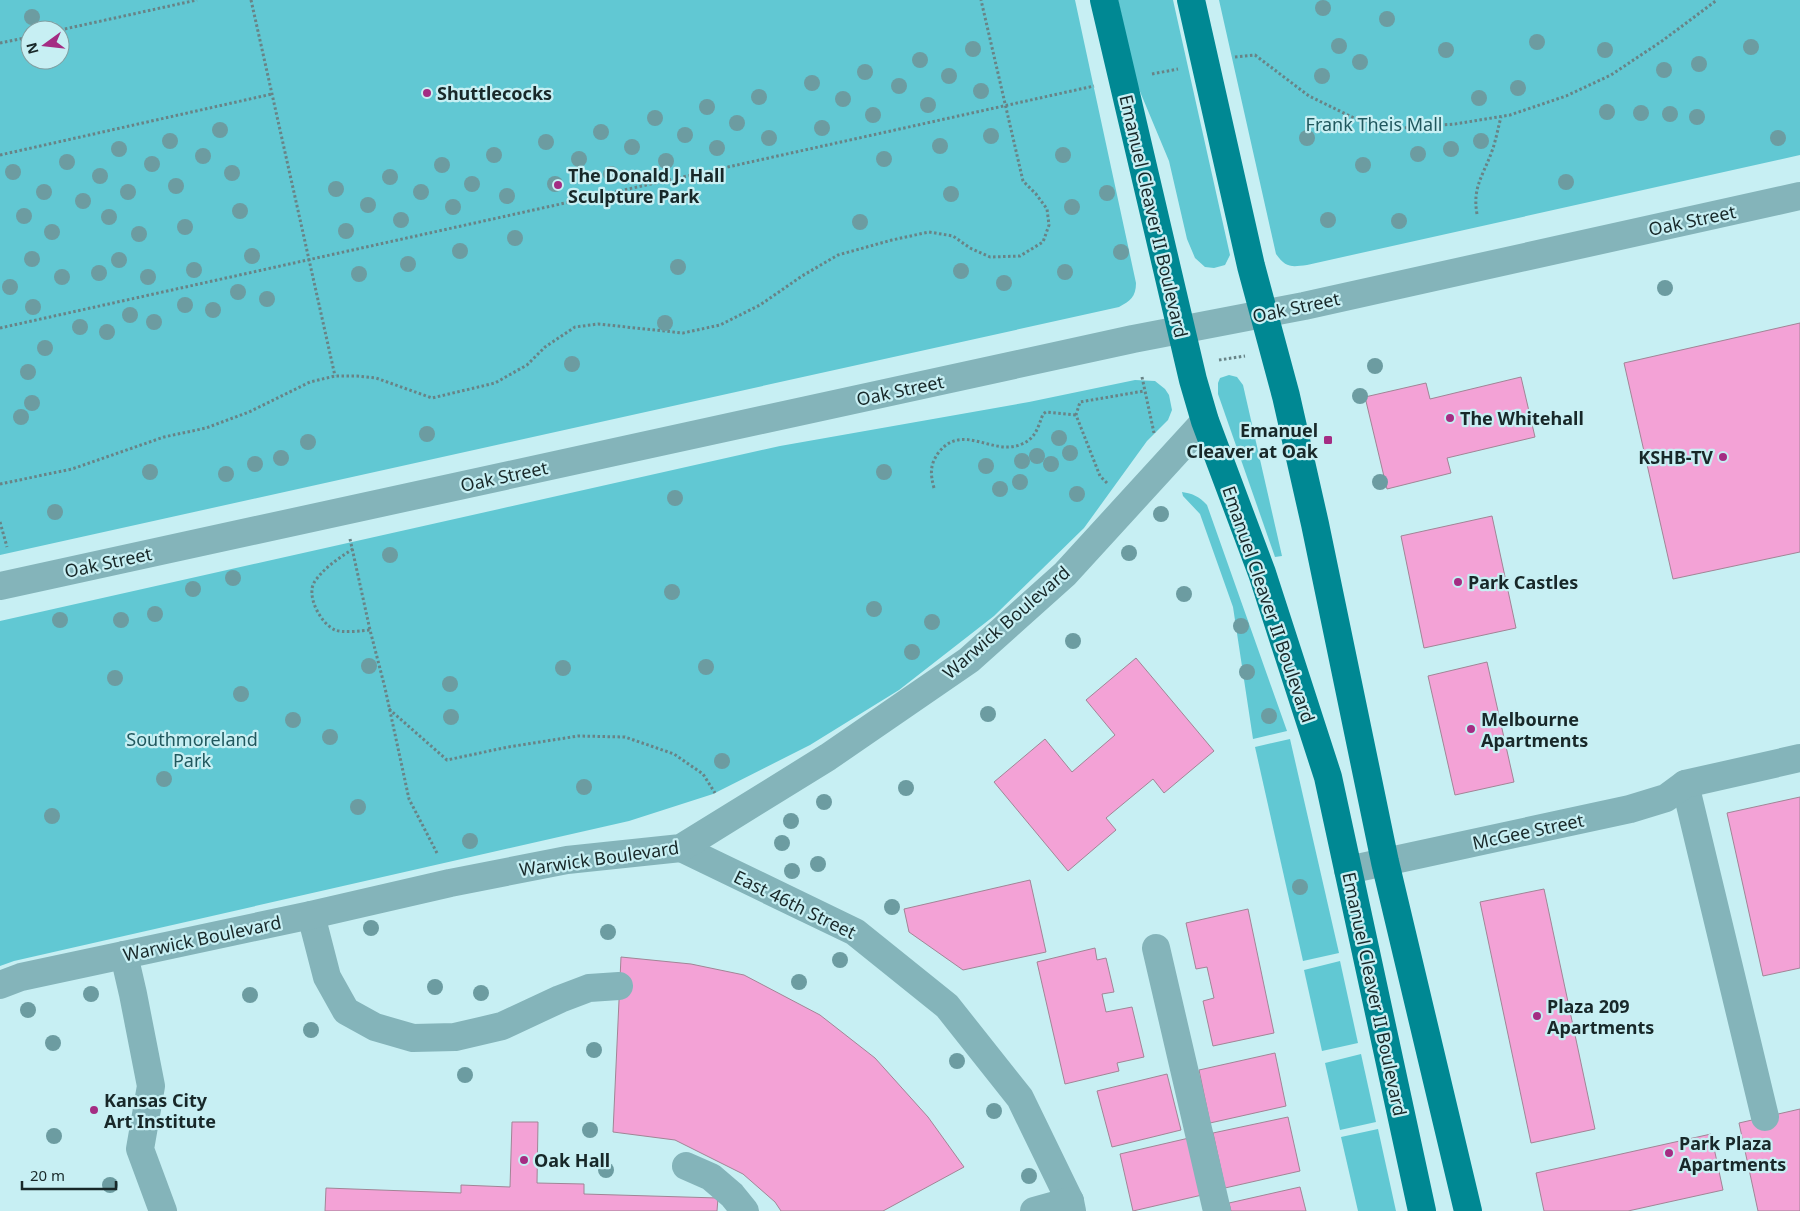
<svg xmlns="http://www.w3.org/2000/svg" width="1800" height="1211" font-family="'Noto Sans',sans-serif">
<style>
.green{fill:#61c8d3;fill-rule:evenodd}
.building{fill:#f3a2d6;stroke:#a18596}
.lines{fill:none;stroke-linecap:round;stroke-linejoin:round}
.path{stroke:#688386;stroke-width:3;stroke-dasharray:2.5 2.5;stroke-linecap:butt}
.minor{stroke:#84b4ba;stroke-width:28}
.major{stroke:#008893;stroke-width:28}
.tree{fill:#6c9ca1}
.poi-dot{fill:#a42c83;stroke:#c7eff3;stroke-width:2}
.labels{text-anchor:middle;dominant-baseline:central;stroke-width:4.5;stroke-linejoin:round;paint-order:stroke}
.poi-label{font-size:18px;font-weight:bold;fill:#182829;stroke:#c7eff3;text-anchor:start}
.park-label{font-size:18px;fill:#21585e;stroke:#c7eff3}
.street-label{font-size:18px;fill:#182829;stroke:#c7eff3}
</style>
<rect width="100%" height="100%" fill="#c7eff3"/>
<g class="green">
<path d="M0 0H1075L1136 283C1136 297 1130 301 1119 307L0 555ZM30 30H60V60H30Z"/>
<polygon points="1118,0 1173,0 1230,255 1225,265 1214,268 1205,267 1195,258 1187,239 1169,161 1136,82"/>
<path d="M1219 0H1800V155L1307 265C1291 267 1286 268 1276 254Z"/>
<polygon points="1229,375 1237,377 1243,385 1282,556 1275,557 1218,394 1218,383 1220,378"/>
<polygon points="1135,380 1155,381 1165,389 1169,395 1172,410 1168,420 1147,441 1084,528 994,616 899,690 810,745 713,794 629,821 14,961 0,966 0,621 780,446 1029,402"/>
<path d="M1182 492C1193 494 1199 496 1207 505L1287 731 1253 739 1233 607 1200 514 1183 496Z"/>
<polygon points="1290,739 1339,953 1303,961 1255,747"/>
<polygon points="1340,961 1358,1043 1322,1051 1304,970"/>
<polygon points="1361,1054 1376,1122 1340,1130 1325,1063"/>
<polygon points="1378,1129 1396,1211 1358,1211 1341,1137"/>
</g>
<g class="building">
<polygon points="1800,323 1800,552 1673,579 1624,363"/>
<polygon points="1521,377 1535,437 1447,458 1451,473 1387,489 1365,397 1426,383 1430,399"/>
<polygon points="1492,516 1516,628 1424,648 1401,536"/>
<polygon points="1136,658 1214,751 1164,793 1153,779 1106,818 1116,830 1068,871 994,782 1045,739 1072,772 1115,735 1086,700"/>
<polygon points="1487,662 1514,782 1455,795 1428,676"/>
<polygon points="1800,797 1800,968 1763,976 1727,813"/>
<polygon points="1030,880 1046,952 963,970 909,932 904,909"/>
<polygon points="1544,889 1595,1129 1531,1143 1480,902"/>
<polygon points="1248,909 1274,1033 1213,1046 1203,1001 1214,998 1207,967 1196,969 1186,923"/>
<polygon points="1095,948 1097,960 1106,958 1114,992 1102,994 1106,1012 1132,1007 1144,1057 1117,1063 1119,1071 1065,1084 1037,962"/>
<polygon points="621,957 691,964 744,975 820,1015 875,1058 928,1117 964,1167 883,1211 781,1211 775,1202 743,1174 675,1140 613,1132"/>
<polygon points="1275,1053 1286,1106 1210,1123 1199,1070"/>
<polygon points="1167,1074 1181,1130 1112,1147 1097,1091"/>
<polygon points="1800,1109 1800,1211 1758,1211 1739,1123"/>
<polygon points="1288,1117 1300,1171 1225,1188 1213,1133"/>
<polygon points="512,1122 538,1122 537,1183 584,1184 584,1194 718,1198 717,1211 325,1211 326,1188 461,1193 461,1185 510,1187"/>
<polygon points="1711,1134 1723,1190 1628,1211 1544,1211 1536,1173"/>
<polygon points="1189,1138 1202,1195 1133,1211 1120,1154"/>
<polygon points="1300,1187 1306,1211 1231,1211 1229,1203"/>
</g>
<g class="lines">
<g class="path">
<polyline points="251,0 335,376"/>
<polyline points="60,30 197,0"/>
<polyline points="0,43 30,37"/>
<polyline points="1235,57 1255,55 1309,96 1356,119 1403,128 1455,124 1510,115 1566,96 1611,75 1662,41 1717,0"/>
<polyline points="1152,74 1178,69"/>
<polyline points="0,155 272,94"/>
<path d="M1477 214C1472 187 1484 174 1492 151 1496 140 1498 128 1501 117"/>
<polyline points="0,328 1094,86"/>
<polyline points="1219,360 1245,356"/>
<polyline points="1142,377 1154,433"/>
<polyline points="1107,483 1100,476 1076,415 1080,402 1144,391"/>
<polyline points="0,484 72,469 164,437 206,428 249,412 310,382 335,376 357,376 376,378 432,398 495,383 527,365 545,347 575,327 598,324 683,333 720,325 760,305 802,276 838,255 892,240 929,232 953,236 970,248 990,257 1020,256 1043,242 1049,225 1047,209 1036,194 1023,181 981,0"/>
<path d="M934 488C930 473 930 464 939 452 963 422 993 457 1022 444 1036 438 1038 427 1043 414L1046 412 1076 415"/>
<polyline points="0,522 7,547"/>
<polyline points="350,539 370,630 385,688 409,799 438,855"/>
<path d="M353 549C339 558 325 567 315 581 305 595 321 624 335 630 342 633 362 631 370 630"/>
<polyline points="389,709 447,760 508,747 578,736 625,737 674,754 703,774 715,793"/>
</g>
<g class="minor">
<polyline points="0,586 1133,339 1304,306 1800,196"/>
<polyline points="1685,784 1765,1117"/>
<polyline points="681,848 855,932 947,1006 1020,1098 1070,1201 1072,1211"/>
<polyline points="1348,870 1630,809 1666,798 1685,784 1800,758"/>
<polyline points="311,915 327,977 346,1011 375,1027 413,1038 455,1037 502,1026 560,999 589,988 619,986"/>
<polyline points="1156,948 1217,1211"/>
<polyline points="124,955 133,994 151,1086 140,1149 163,1211"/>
<polyline points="0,985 21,977 311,915 450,883 567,860 681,848 828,757 969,660 1065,574 1205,421"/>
<polyline points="686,1166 711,1177 732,1195 745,1211"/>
<polyline points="1034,1211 1070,1201"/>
</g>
<g class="major">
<polyline points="1104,0 1193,380 1205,421 1262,573 1328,777 1422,1211"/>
<polyline points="1191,0 1251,266 1286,396 1315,524 1385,862 1468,1211"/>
</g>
</g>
<g class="tree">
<circle cx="1323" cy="8" r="8"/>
<circle cx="32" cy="17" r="8"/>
<circle cx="1387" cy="19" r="8"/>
<circle cx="1537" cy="42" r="8"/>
<circle cx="1339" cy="46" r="8"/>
<circle cx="1751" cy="47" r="8"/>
<circle cx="973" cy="49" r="8"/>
<circle cx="1446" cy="50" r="8"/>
<circle cx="1605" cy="50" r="8"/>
<circle cx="920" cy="60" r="8"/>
<circle cx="1360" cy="62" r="8"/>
<circle cx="1699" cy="64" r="8"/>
<circle cx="1664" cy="70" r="8"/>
<circle cx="865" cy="72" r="8"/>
<circle cx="949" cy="76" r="8"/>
<circle cx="1322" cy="76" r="8"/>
<circle cx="812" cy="83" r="8"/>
<circle cx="899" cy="86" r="8"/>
<circle cx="1518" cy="88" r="8"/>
<circle cx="981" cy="91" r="8"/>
<circle cx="759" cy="97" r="8"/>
<circle cx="1479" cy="98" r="8"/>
<circle cx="843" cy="99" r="8"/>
<circle cx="928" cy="105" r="8"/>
<circle cx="707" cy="107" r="8"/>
<circle cx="1607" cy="112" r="8"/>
<circle cx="1641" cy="113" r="8"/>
<circle cx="1670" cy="114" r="8"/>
<circle cx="873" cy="115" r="8"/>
<circle cx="1697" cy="117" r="8"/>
<circle cx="655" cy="118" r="8"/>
<circle cx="737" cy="123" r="8"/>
<circle cx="822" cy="128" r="8"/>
<circle cx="220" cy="130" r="8"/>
<circle cx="601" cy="132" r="8"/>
<circle cx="685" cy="135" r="8"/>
<circle cx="991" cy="136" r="8"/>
<circle cx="769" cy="138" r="8"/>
<circle cx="1307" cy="138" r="8"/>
<circle cx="1778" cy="138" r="8"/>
<circle cx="170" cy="141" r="8"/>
<circle cx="1481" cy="141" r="8"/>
<circle cx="546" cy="142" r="8"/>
<circle cx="940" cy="146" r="8"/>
<circle cx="632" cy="147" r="8"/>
<circle cx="717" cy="148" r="8"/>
<circle cx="119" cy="149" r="8"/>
<circle cx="1451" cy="149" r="8"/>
<circle cx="1418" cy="154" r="8"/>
<circle cx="494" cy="155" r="8"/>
<circle cx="1063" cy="155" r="8"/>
<circle cx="203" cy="156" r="8"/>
<circle cx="579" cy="159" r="8"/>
<circle cx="884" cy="159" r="8"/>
<circle cx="666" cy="161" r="8"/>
<circle cx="67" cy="162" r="8"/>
<circle cx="152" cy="164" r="8"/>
<circle cx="442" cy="165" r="8"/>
<circle cx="1363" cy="165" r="8"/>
<circle cx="13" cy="172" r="8"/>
<circle cx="232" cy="173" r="8"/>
<circle cx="611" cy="174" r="8"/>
<circle cx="100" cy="176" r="8"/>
<circle cx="390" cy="177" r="8"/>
<circle cx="1566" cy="182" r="8"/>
<circle cx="472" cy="184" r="8"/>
<circle cx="555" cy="184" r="8"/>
<circle cx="176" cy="186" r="8"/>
<circle cx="336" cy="189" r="8"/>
<circle cx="44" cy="192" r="8"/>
<circle cx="128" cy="192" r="8"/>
<circle cx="421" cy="192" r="8"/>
<circle cx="1107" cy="193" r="8"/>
<circle cx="951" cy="194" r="8"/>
<circle cx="507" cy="196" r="8"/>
<circle cx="83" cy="201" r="8"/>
<circle cx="368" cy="205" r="8"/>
<circle cx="453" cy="207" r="8"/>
<circle cx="1072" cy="207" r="8"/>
<circle cx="240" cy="211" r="8"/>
<circle cx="24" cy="216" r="8"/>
<circle cx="109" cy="217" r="8"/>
<circle cx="401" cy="220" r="8"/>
<circle cx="1328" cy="220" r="8"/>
<circle cx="1399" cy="221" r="8"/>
<circle cx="860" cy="222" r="8"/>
<circle cx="185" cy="227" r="8"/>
<circle cx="346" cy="231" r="8"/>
<circle cx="52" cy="232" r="8"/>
<circle cx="139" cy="234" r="8"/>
<circle cx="515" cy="238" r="8"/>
<circle cx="460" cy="251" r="8"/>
<circle cx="1121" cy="252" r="8"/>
<circle cx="252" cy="256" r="8"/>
<circle cx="32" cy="259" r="8"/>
<circle cx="119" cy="260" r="8"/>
<circle cx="408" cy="264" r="8"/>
<circle cx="678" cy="267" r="8"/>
<circle cx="194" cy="270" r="8"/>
<circle cx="961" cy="271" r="8"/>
<circle cx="1065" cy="272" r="8"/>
<circle cx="99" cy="273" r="8"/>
<circle cx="359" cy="274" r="8"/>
<circle cx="62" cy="277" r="8"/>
<circle cx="148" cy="277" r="8"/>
<circle cx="1004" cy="283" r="8"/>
<circle cx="10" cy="287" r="8"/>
<circle cx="1665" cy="288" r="8"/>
<circle cx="238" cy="292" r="8"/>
<circle cx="267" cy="299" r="8"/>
<circle cx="185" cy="305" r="8"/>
<circle cx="33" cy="307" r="8"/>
<circle cx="213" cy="310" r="8"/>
<circle cx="130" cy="315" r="8"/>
<circle cx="154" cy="322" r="8"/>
<circle cx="665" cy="323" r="8"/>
<circle cx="80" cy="327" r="8"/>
<circle cx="107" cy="332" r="8"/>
<circle cx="45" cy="348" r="8"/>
<circle cx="572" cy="364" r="8"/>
<circle cx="1375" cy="366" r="8"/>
<circle cx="28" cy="372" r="8"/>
<circle cx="1360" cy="396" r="8"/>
<circle cx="32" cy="403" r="8"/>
<circle cx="21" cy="417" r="8"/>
<circle cx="427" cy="434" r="8"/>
<circle cx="1059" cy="438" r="8"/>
<circle cx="308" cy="442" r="8"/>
<circle cx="1070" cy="453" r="8"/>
<circle cx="1037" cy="456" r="8"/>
<circle cx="281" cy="458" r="8"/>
<circle cx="1022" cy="461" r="8"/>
<circle cx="255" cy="464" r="8"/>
<circle cx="1051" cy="464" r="8"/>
<circle cx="986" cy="466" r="8"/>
<circle cx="150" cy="472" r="8"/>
<circle cx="884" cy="472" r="8"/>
<circle cx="226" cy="474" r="8"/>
<circle cx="1020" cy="482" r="8"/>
<circle cx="1380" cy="482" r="8"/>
<circle cx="1000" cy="489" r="8"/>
<circle cx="1077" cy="494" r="8"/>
<circle cx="675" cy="498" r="8"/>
<circle cx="55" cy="512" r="8"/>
<circle cx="1161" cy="514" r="8"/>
<circle cx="1129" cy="553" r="8"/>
<circle cx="390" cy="555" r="8"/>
<circle cx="233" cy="578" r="8"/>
<circle cx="193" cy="589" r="8"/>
<circle cx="672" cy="592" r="8"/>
<circle cx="1184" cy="594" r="8"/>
<circle cx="874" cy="609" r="8"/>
<circle cx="155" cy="614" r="8"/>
<circle cx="60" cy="620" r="8"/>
<circle cx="121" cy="620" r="8"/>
<circle cx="932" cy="622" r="8"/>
<circle cx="1241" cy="626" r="8"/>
<circle cx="1073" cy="641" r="8"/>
<circle cx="912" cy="652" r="8"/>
<circle cx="369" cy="666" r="8"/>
<circle cx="706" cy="667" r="8"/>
<circle cx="563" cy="668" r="8"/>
<circle cx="1247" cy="672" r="8"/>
<circle cx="115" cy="678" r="8"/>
<circle cx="450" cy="684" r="8"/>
<circle cx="241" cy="694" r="8"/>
<circle cx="988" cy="714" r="8"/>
<circle cx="1269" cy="716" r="8"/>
<circle cx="451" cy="717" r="8"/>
<circle cx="293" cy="720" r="8"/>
<circle cx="330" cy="737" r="8"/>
<circle cx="722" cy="761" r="8"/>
<circle cx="164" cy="779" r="8"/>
<circle cx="584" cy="787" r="8"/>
<circle cx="906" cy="788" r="8"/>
<circle cx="824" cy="802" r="8"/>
<circle cx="358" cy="807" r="8"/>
<circle cx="52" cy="816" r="8"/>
<circle cx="791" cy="821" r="8"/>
<circle cx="470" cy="841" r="8"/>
<circle cx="782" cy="843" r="8"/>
<circle cx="818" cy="864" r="8"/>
<circle cx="792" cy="871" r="8"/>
<circle cx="1300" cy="887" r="8"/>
<circle cx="892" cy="907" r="8"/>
<circle cx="371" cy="928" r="8"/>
<circle cx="608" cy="932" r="8"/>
<circle cx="840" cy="960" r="8"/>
<circle cx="799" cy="982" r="8"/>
<circle cx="435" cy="987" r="8"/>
<circle cx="481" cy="993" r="8"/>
<circle cx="91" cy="994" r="8"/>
<circle cx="250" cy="995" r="8"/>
<circle cx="28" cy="1010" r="8"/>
<circle cx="311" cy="1030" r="8"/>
<circle cx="53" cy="1043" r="8"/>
<circle cx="594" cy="1050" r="8"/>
<circle cx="957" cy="1061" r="8"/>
<circle cx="465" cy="1075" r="8"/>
<circle cx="994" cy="1111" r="8"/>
<circle cx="590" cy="1130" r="8"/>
<circle cx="54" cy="1136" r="8"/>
<circle cx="606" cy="1170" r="8"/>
<circle cx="1029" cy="1176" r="8"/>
<circle cx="110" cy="1185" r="8"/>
</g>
<g class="poi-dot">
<circle cx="427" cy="93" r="5"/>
<circle cx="558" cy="185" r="5"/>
<circle cx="1450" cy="418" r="5"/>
<rect x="1323" y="435" width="10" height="10" rx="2.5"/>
<circle cx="1723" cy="457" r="5"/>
<circle cx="1458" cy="582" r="5"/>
<circle cx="1471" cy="729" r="5"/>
<circle cx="1537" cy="1016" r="5"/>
<circle cx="94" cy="1110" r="5"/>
<circle cx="1669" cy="1153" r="5"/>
<circle cx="524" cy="1160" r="5"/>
</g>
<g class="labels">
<g class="poi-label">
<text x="437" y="93">Shuttlecocks</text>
<text x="568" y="175">The Donald J. Hall<tspan x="568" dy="21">Sculpture Park</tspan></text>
<text x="1460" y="418">The Whitehall</text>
<text x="1318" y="430" text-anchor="end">Emanuel<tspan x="1318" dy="21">Cleaver at Oak</tspan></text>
<text x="1713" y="457" text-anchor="end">KSHB-TV</text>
<text x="1468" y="582">Park Castles</text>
<text x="1481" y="719">Melbourne<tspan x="1481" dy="21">Apartments</tspan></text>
<text x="1547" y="1006">Plaza 209<tspan x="1547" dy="21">Apartments</tspan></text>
<text x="104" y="1100">Kansas City<tspan x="104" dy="21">Art Institute</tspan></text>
<text x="1679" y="1143">Park Plaza<tspan x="1679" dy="21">Apartments</tspan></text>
<text x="534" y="1160">Oak Hall</text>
</g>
<g class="park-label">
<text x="1374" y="124">Frank Theis Mall</text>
<text x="192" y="739">Southmoreland<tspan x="192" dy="21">Park</tspan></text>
</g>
<g class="street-label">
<text transform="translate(1154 216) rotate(77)">Emanuel Cleaver II Boulevard</text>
<text transform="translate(1692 220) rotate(-12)">Oak Street</text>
<text transform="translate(1296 307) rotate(-12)">Oak Street</text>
<text transform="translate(900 390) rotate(-12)">Oak Street</text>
<text transform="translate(504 476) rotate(-12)">Oak Street</text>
<text transform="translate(108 562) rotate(-12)">Oak Street</text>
<text transform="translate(1269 604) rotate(71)">Emanuel Cleaver II Boulevard</text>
<text transform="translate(1006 622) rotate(-41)">Warwick Boulevard</text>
<text transform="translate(1528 831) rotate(-12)">McGee Street</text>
<text transform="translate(599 858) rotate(-8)">Warwick Boulevard</text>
<text transform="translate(795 904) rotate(26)">East 46th Street</text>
<text transform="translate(202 938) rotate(-12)">Warwick Boulevard</text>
<text transform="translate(1375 994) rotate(78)">Emanuel Cleaver II Boulevard</text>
</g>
</g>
<g transform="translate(45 45) rotate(255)"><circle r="24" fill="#c7eff3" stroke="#819fa2"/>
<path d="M0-4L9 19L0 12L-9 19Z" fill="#a42c83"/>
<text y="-8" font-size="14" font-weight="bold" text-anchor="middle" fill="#182829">N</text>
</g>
<path d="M22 1181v8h94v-8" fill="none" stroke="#182829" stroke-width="2.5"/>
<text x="30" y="1181" font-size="15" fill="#182829" stroke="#c7eff3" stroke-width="4" paint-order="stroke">20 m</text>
</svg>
